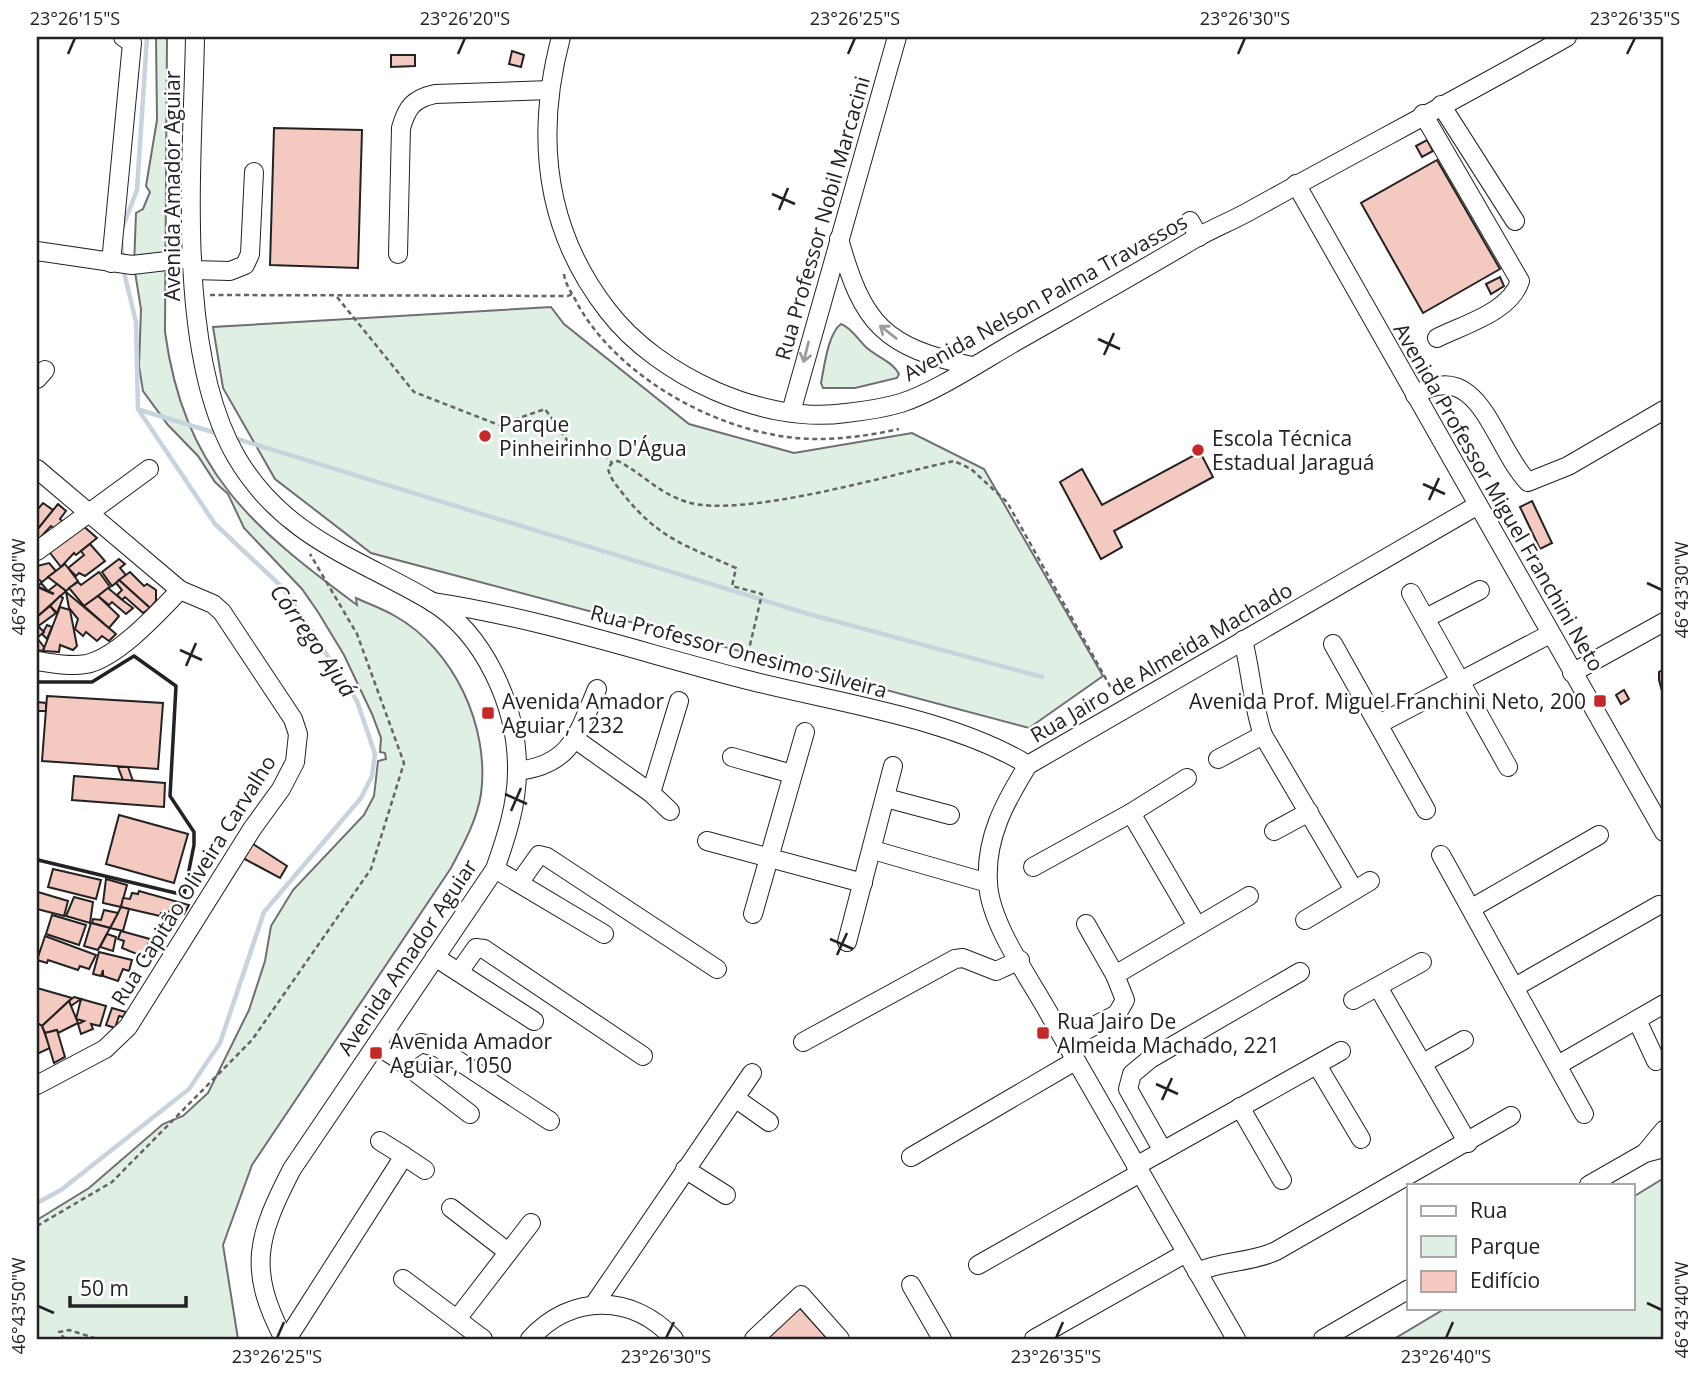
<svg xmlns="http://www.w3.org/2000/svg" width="1701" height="1376" font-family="'Open Sans',sans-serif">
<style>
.green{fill:#e0efe3;stroke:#6f6f6f;stroke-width:2}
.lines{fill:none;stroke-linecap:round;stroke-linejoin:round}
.stream{stroke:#c7d3dd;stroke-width:4.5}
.building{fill:#f3c9c0;stroke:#222;stroke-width:2}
.minor-casing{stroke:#222;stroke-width:20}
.path{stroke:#646464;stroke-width:2.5;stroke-dasharray:5 3.5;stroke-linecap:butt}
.minor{stroke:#fff;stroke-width:18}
.wall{stroke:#222;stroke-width:3.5}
.oneway{stroke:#9c9c9c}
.ticks{fill:none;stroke:#222;stroke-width:2.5}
.poi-dot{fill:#c62828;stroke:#fff;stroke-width:2.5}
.labels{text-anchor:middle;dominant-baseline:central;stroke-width:5;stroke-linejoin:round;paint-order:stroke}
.street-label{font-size:21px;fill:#222;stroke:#fff}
.poi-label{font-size:21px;fill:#222;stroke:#fff;text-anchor:start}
.water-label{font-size:23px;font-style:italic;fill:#222;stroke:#fff}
.neatline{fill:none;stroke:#222;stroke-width:2.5}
.ticks-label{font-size:18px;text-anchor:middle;fill:#222}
</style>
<rect width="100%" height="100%" fill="#fff"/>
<g class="green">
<path d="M156 37H167L165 332C184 470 251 527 357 605L356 598C369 604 383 609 395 616 454 649 490 727 481 794 477 820 463 845 451 868L252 1165 223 1245 238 1339H37V1220L89 1188 163 1124 183 1116 208 1093 249 1010 265 961 271 926 293 890 364 815 374 796 378 761 386 759 385 753 380 752 381 738 372 714 344 655 318 612 302 589 244 528 228 494 215 482 198 456 168 425 143 391 139 366 141 309 134 266 136 213 143 209 150 192 146 186 157 120Z"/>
<polygon points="551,307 564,324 689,424 794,453 912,433 984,469 1103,676 1029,728 371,553 275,479 223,388 213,327"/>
<path d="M841 324C852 328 858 340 867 348 877 357 893 362 899 374L897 378 855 388H823L821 383C824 368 828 333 841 324Z"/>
<polygon points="1664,1178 1664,1339 1394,1339 1446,1308 1633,1308 1633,1197"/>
</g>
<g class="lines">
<g class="stream">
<polyline points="122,229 137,190 147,37"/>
<polyline points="121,241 123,260"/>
<polyline points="140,410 219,434"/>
<polyline points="234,438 805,613 1042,677"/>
<polyline points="37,1203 61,1190 189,1089 220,1043 264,912 361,798 372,776 375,754 357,701 283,588 215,524 138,409 136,322 123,268"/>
</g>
</g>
<g class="building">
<polygon points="512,51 524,55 521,67 509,64"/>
<polygon points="391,55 415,55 415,66 391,67"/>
<polygon points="274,128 362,130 358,268 270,265"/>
<polygon points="1427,140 1433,151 1422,157 1416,146"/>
<polygon points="1437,160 1500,269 1423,313 1361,203"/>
<polygon points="1500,277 1504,286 1491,294 1486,284"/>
<polygon points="1200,452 1213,477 1114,531 1122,547 1101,559 1060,482 1082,469 1102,505"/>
<polygon points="1532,501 1552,543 1540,549 1520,507"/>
<polygon points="43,503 53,510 37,530 37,510"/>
<polygon points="58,504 66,511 60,519 64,523 55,529 51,526 37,541 37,530"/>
<polygon points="81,524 97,538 76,555 74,553 61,567 47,549 66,541"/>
<polygon points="90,544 105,561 85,576 79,573 76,576 68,568 84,555 81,551"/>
<polygon points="119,559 125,564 120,568 126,575 112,586 102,572"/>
<polygon points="49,563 56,571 42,582 37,578 37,566"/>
<polygon points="65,564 78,581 66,591 48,577"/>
<polygon points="99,572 110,587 84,606 69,588 78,582 81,585"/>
<polygon points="130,572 144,586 147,584 156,590 156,601 150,608 119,580"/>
<polygon points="119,580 150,608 143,613 125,597 122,600 117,595 122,590 116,583"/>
<polygon points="41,583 48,591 57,584 66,591 37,617 37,587"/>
<polygon points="108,588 121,599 133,608 126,614 112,602 109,605 98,596"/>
<polygon points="66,592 109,628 116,634 109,641 102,636 97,641 86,632 83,636 75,629 78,619 69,608"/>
<polygon points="60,596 63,598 57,613 50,606"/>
<polygon points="98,596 119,616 109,628 84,606"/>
<polygon points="50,606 56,613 37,627 37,617"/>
<polygon points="60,607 70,610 77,646 73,650 60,645 59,652 43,651"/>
<polygon points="47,625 52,627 47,639 42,634"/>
<polygon points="38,626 44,632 37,638 37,627"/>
<polygon points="37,638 44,647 43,651 37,650"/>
<polygon points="1664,669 1664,698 1659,680 1659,672"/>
<polygon points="1624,690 1629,699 1621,704 1616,695"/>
<polygon points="47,696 163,703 158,769 42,761"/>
<polygon points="37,702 46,703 46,711 37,711"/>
<polygon points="118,767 128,767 133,781 123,780"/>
<polygon points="74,776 165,783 164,807 72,800"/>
<polygon points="119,815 188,834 174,883 106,864"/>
<polygon points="250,842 287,866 280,878 241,857"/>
<polygon points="53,869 101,880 96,899 48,887"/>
<polygon points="106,879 127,885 121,907 103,903"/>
<polygon points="139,891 189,905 184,914 170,910 168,914 161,913 160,916 121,907 123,898 130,899 132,893 138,894"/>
<polygon points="38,892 68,901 64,916 37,909"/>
<polygon points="74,897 93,902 90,923 66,916"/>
<polygon points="121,907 129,909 123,931 110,928"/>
<polygon points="104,910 118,913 110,928 92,923 93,919 101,920"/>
<polygon points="52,915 86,925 79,945 46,934"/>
<polygon points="91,923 110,928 98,950 84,946"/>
<polygon points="121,931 150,939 144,957 122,948 124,941 118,939"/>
<polygon points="107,934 116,937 113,951 100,947"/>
<polygon points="45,936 96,955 89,969 80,966 78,970 48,960 47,963 37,960"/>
<polygon points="99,952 132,960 129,971 123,969 118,981 103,976 103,970 101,976 93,974"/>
<polygon points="37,988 72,998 42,1026 37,1023"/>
<polygon points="74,997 81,999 71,1006 69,1001"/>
<polygon points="81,999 106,1006 100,1026 91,1024 93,1029 81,1034 78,1024 84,1021 76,1019"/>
<polygon points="69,1001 78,1023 58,1033 57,1030 45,1033 42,1026"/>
<polygon points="112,1008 126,1012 123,1017 119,1016 115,1028 106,1025"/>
<polygon points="37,1023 42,1026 50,1048 37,1054"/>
<polygon points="57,1030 65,1057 54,1063 45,1033"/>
<polygon points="800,1308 828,1339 765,1339"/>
</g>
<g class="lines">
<g class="minor-casing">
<g id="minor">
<path d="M195 37C193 158 174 351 237 458 284 537 355 557 429 600 485 633 518 708 517 771 517 805 506 838 495 869L292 1169C257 1237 247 1269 284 1339"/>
<path d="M561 37C535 135 544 229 608 311 658 376 764 425 846 413 864 411 884 408 901 403 936 392 988 357 1022 338 1080 305 1139 272 1196 238 1212 229 1229 222 1246 213 1352 154 1461 97 1567 37"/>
<polyline points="1441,105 1515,221"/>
<path d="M1423 114 1520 281C1510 312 1465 324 1437 338"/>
<polyline points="1296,184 1664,832"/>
<polyline points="1190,221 1199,237"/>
<path d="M839 239C863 325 884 347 972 366"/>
<polyline points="37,251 132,265 192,258"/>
<path d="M398 254 401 128C407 107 413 99 435 94L550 90"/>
<polyline points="111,263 132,43 123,37"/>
<polyline points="193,270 230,271 245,265 250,254 254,172"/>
<polyline points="37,379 45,370"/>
<path d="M1415 395C1480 356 1492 444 1528 482L1568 466 1664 410"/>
<polyline points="791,412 897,37"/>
<polyline points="37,469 180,590 213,604 222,612 293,719 298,734 295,762 281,789 252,829 128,1027 105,1049 37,1085"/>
<polyline points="37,551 149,469"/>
<polyline points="1411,593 1508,767"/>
<path d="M432 602C538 618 637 651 740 678 830 702 950 717 1028 765"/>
<polyline points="1426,618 1480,590"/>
<path d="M1243 640C1251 671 1253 707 1263 735L1354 890"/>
<polyline points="1333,644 1426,810"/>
<path d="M37 661C52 663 70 667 86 664 117 658 158 613 180 590"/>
<polyline points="1572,673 1664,622"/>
<polyline points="1379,724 1550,634"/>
<polyline points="575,739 651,793 670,811"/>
<polyline points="732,757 792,774"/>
<polyline points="1218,759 1263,735"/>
<path d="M517 771C572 765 578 733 597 689"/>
<polyline points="651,793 679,701"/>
<polyline points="886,798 950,815"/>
<polyline points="1131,813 1187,778"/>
<polyline points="1274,831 1309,812"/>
<polyline points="707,841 863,883"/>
<polyline points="873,850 988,883"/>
<polyline points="1441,855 1584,1114"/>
<polyline points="1033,867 1131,813 1197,926"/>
<polyline points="495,869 604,934"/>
<polyline points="519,883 539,855 547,857 717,969"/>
<polyline points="1472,908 1599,835"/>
<polyline points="753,914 805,732"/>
<polyline points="1305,920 1370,881"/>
<polyline points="847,942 893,766"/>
<polyline points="435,957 534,1021"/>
<polyline points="459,972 476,948 484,949 643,1056"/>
<polyline points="1115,975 1249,896"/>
<polyline points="1378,987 1468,1143"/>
<polyline points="1515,987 1659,905"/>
<polyline points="1353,1000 1422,962"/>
<polyline points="1637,1020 1656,1061"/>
<polyline points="1065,1041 1117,1014 1125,1000 1115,975 1086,924"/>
<polyline points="803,1042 955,959 963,958 996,971 1020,960"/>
<polyline points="376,1045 398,1059 421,1043 439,1048 550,1121"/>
<polyline points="398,1059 470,1114"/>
<polyline points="1423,1063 1464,1040"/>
<polyline points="1317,1065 1361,1139"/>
<polyline points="1558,1065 1664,1004"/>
<polyline points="735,1098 769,1122"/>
<polyline points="1240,1107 1282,1180"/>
<polyline points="1163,1151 1128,1089 1132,1074 1150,1059 1300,972"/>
<polyline points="1645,1153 1664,1130"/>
<polyline points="404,1156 425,1170"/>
<polyline points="911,1157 1075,1061"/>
<polyline points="1136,1166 1341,1051"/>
<polyline points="685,1169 726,1195"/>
<polyline points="1589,1185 1645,1153 1664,1148"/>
<polyline points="451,1208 508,1252"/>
<polyline points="978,1265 1140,1173"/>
<path d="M1197 1272C1223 1260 1251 1263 1276 1251L1511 1116"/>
<polyline points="403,1279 483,1339"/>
<polyline points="911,1285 942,1339"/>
<polyline points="595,1303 752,1073"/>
<polyline points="457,1319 531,1223"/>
<polyline points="287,1339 404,1156 380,1141"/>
<path d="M530 1339C571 1294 632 1293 674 1339"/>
<polyline points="754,1339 801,1295 840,1339"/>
<polyline points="1034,1339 1186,1253"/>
<path d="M1236 1339C1174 1232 1112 1125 1051 1017 1031 980 990 925 988 883 985 838 1005 802 1028 765L1478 505"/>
<polyline points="1323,1339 1409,1289"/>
</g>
</g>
<g class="path">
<path d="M564 274C565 284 572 293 577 303 616 374 707 426 787 437 824 442 863 437 899 429"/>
<polyline points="210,295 568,296 574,293"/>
<polyline points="337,297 414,392 499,425 545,409 574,450 594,444 612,463"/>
<path d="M746 662 762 594 732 586 736 568C687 546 659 539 624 495 617 486 610 479 608 468L612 463 618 461C643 474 658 493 687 502 742 519 892 474 954 461L971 469 1007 502 1115 695"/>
<polyline points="37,1226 112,1182 252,1040 371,869 404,763 357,634 310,554"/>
<polyline points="65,1339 59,1332 69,1330 98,1339"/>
</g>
<use href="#minor" class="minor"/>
<polyline class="wall" points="37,682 92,682 134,656 176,686 170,796 194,832 194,845 184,895 38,860 37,856"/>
</g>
<defs><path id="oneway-shaft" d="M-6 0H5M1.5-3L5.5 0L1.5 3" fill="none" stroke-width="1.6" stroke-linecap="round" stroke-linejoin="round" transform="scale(1.75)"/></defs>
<g class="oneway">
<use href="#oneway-shaft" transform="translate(888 332) rotate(-142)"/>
<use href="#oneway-shaft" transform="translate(806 352) rotate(104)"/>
</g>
<path class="ticks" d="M68 54 75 38M458 54 465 38M848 54 855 38M1238 54 1245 38M1627 54 1635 38M772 194 795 204M779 210 788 188M1098 339 1120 349M1104 355 1114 333M1423 484 1445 494M1429 500 1439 478M1647 583 1662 590M38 587 54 594M180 650 202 660M186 666 196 643M505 794 527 804M511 811 521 788M830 939 853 949M837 955 847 933M1156 1084 1178 1094M1162 1100 1172 1078M1647 1303 1662 1310M38 1306 54 1313M277 1338 284 1322M666 1338 674 1322M1056 1338 1063 1322M1446 1338 1453 1322"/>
<g class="poi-dot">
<circle cx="485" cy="436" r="7"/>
<circle cx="1198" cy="450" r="7"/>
<rect x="1593" y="694" width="14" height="14" rx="3.5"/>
<rect x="481" y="706" width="14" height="14" rx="3.5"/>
<rect x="1036" y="1026" width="14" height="14" rx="3.5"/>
<rect x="369" y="1046" width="14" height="14" rx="3.5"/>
</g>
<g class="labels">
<g class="street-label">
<text transform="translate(172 186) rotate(-90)">Avenida Amador Aguiar</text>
<text transform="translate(822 218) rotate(-74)">Rua Professor Nobil Marcacini</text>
<text transform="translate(1045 297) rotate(-29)">Avenida Nelson Palma Travassos</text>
<text transform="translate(1499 497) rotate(60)">Avenida Professor Miguel Franchini Neto</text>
<text transform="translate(739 651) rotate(15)">Rua Professor Onesimo Silveira</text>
<text transform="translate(1161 662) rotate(-30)">Rua Jairo de Almeida Machado</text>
<text transform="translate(193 880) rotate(-58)">Rua Capitão Oliveira Carvalho</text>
<text transform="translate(407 957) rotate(-56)">Avenida Amador Aguiar</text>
</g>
<g class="poi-label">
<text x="499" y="424">Parque<tspan x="499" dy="24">Pinheirinho D'Água</tspan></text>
<text x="1212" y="438">Escola Técnica<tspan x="1212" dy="24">Estadual Jaraguá</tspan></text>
<text x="502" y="701">Avenida Amador<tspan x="502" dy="24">Aguiar, 1232</tspan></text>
<text x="1586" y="701" text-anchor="end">Avenida Prof. Miguel Franchini Neto, 200</text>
<text x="1057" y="1021">Rua Jairo De<tspan x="1057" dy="24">Almeida Machado, 221</tspan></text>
<text x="390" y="1041">Avenida Amador<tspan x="390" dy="24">Aguiar, 1050</tspan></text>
</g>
<g class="water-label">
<text transform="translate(314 640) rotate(55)">Córrego Ajuá</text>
</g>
</g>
<rect width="1701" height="1376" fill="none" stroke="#ffffff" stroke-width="77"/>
<rect x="1407" y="1184" width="228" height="126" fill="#ffffff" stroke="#a7a7a7" stroke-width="2"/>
<rect x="1421" y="1206" width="35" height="10" fill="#ffffff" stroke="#a7a7a7" stroke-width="2"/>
<text x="1470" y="1218" font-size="21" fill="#222222">Rua</text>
<rect x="1421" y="1236" width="35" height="21" fill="#e0efe3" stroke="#a7a7a7" stroke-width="2"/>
<text x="1470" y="1254" font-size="21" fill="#222222">Parque</text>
<rect x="1421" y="1271" width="35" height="21" fill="#f3c9c0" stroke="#a7a7a7" stroke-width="2"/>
<text x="1470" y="1288" font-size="21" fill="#222222">Edifício</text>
<path d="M70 1296v10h116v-10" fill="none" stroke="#222222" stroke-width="3.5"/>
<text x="80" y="1296" font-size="21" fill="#222222" stroke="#ffffff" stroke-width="5" paint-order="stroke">50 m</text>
<rect x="38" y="38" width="1624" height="1300" class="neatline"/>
<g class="ticks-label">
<text x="75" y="25">23°26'15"S</text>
<text x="465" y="25">23°26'20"S</text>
<text x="855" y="25">23°26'25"S</text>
<text x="1245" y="25">23°26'30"S</text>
<text x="1635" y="25">23°26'35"S</text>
<text transform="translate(19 587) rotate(-90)" y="6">46°43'40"W</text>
<text transform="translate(1682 590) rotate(-90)" y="6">46°43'30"W</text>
<text transform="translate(19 1306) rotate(-90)" y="6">46°43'50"W</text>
<text transform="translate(1682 1310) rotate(-90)" y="6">46°43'40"W</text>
<text x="277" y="1363">23°26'25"S</text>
<text x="666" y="1363">23°26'30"S</text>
<text x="1056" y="1363">23°26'35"S</text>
<text x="1446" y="1363">23°26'40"S</text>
</g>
</svg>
